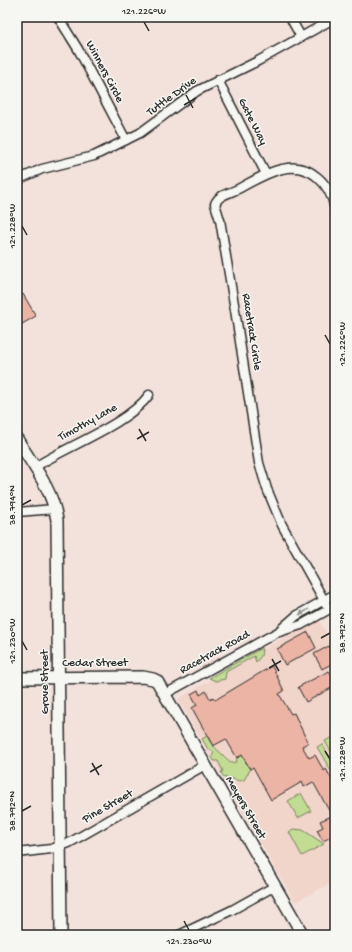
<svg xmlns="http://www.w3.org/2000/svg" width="352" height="952" font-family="'Gochi Hand',sans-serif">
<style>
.built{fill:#f1d4ca}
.green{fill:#c2dc93;stroke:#76845f}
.building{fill:#ecb4a4;stroke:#2b2b2b}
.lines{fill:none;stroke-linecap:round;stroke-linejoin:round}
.street-casing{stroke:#2b2b2b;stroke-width:11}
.secondary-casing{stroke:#2b2b2b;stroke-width:14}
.street{stroke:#f6f6f2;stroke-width:8}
.secondary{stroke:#f6f6f2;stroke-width:11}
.oneway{fill:#90908e}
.ticks{fill:none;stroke:#2b2b2b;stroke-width:1.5}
.labels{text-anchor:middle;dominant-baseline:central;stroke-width:3;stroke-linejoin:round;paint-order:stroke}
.street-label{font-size:12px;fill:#2b2b2b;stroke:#f6f6f2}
.neatline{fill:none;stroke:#2b2b2b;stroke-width:1.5}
.ticks-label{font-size:10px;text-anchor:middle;fill:#2b2b2b}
</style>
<rect width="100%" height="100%" fill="#f3e2db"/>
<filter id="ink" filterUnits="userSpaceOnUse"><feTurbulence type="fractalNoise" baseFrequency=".025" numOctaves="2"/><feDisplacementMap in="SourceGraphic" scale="8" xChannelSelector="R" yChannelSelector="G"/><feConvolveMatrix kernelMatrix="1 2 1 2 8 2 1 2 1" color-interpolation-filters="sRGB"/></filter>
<g filter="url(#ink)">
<polygon class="built" points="318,618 335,649 335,881 295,902 178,699"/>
<g class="green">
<polygon points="260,649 262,649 261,656 256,662 254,656 226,672 225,679 216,681 209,678"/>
<path d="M207 736C212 748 223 753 230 763L236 762 237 758 242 755 250 770 244 780C236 783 232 776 224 778L221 772 223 771 218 761H214L212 757 214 752 208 749 202 739Z"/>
<polygon points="335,736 335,759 325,741"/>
<polygon points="322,744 335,767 331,771 317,747"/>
<polygon points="301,793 311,811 298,818 288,801"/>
<polygon points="293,829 303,830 324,844 302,856 289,832"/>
</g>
<g class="building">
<polygon points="23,294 36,316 17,327 17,298"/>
<polygon points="308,632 316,648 285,665 277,649"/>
<polygon points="329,646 335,656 335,662 322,669 314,654"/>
<polygon points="272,666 284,691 279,694 291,714 294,713 308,743 302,746 309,758 315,755 324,771 326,769 335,785 335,835 323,841 317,830 323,827 320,821 332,816 313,782 304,787 302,782 271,800 253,767 250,769 242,755 237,758 226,739 213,746 192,708 197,705 191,694 198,690 200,695 206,691 210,699 213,697 215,700"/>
<polygon points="329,671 335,682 335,686 306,702 298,687"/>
</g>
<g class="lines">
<g class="street-casing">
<g id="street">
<polyline points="58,17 78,49 126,140"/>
<polyline points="290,17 301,37"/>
<polyline points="218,80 266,174"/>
<polyline points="17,180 42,169 94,156 140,133 197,91 258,61 335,18"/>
<path d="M35 467C67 446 128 424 149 395"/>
<polyline points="17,512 55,509"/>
<path d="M326 604 282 525 267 489 259 463 235 310 220 220 215 204C219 194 231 193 240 188 253 181 267 172 282 169 310 162 331 184 335 210"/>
<polyline points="280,630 296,616 335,594"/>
<polyline points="165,694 276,633 301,625 335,606"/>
<polyline points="17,853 51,849 69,843 205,765"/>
<polyline points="179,935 232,910 275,886"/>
</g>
</g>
<g class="secondary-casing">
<g id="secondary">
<path d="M17 439C32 464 53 490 57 520L61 935"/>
<polyline points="17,678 143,677 153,679 157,681 303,935"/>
</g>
</g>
<use href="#street" class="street"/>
<use href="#secondary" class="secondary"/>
</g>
<defs><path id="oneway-solid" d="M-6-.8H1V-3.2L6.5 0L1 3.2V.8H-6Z"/></defs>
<use class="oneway" href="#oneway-solid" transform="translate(304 612) rotate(150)"/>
</g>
<path class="ticks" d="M144 22 149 31M186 95 193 108M184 105 196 98M22 226 27 235M325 335 330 344M139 429 146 441M137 439 149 432M22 505 31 500M321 638 330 633M22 641 27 650M272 659 279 671M269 668 281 661M325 751 330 759M92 763 99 775M90 772 102 765M22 811 31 806M184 921 189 930"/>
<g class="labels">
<g class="street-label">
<text transform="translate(104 72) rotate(62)">Winners Circle</text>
<text transform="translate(172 97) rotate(-36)">Tuttle Drive</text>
<text transform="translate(252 122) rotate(63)">Gate Way</text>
<text transform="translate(251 332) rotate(81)">Racetrack Circle</text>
<text transform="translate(88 423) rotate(-29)">Timothy Lane</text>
<text transform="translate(215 653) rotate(-29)">Racetrack Road</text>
<text x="95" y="664">Cedar Street</text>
<text transform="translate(46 682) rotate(-90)">Grove Street</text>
<text transform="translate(108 807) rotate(-30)">Pine Street</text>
<text transform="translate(245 808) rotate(60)">Meyers Street</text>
</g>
</g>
<rect width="352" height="952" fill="none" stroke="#f6f6f2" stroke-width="44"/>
<rect x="22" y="22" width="308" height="908" class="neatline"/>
<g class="ticks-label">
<text x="144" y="14">121.226°W</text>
<text transform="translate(11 226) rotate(-90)" y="4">121.228°W</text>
<text transform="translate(341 344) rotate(-90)" y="4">121.226°W</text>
<text transform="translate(11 505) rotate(-90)" y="4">38.794°N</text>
<text transform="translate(341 633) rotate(-90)" y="4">38.792°N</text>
<text transform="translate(11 641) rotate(-90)" y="4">121.230°W</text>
<text transform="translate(341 759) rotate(-90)" y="4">121.228°W</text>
<text transform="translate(11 811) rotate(-90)" y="4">38.792°N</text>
<text x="189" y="944">121.230°W</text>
</g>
</svg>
